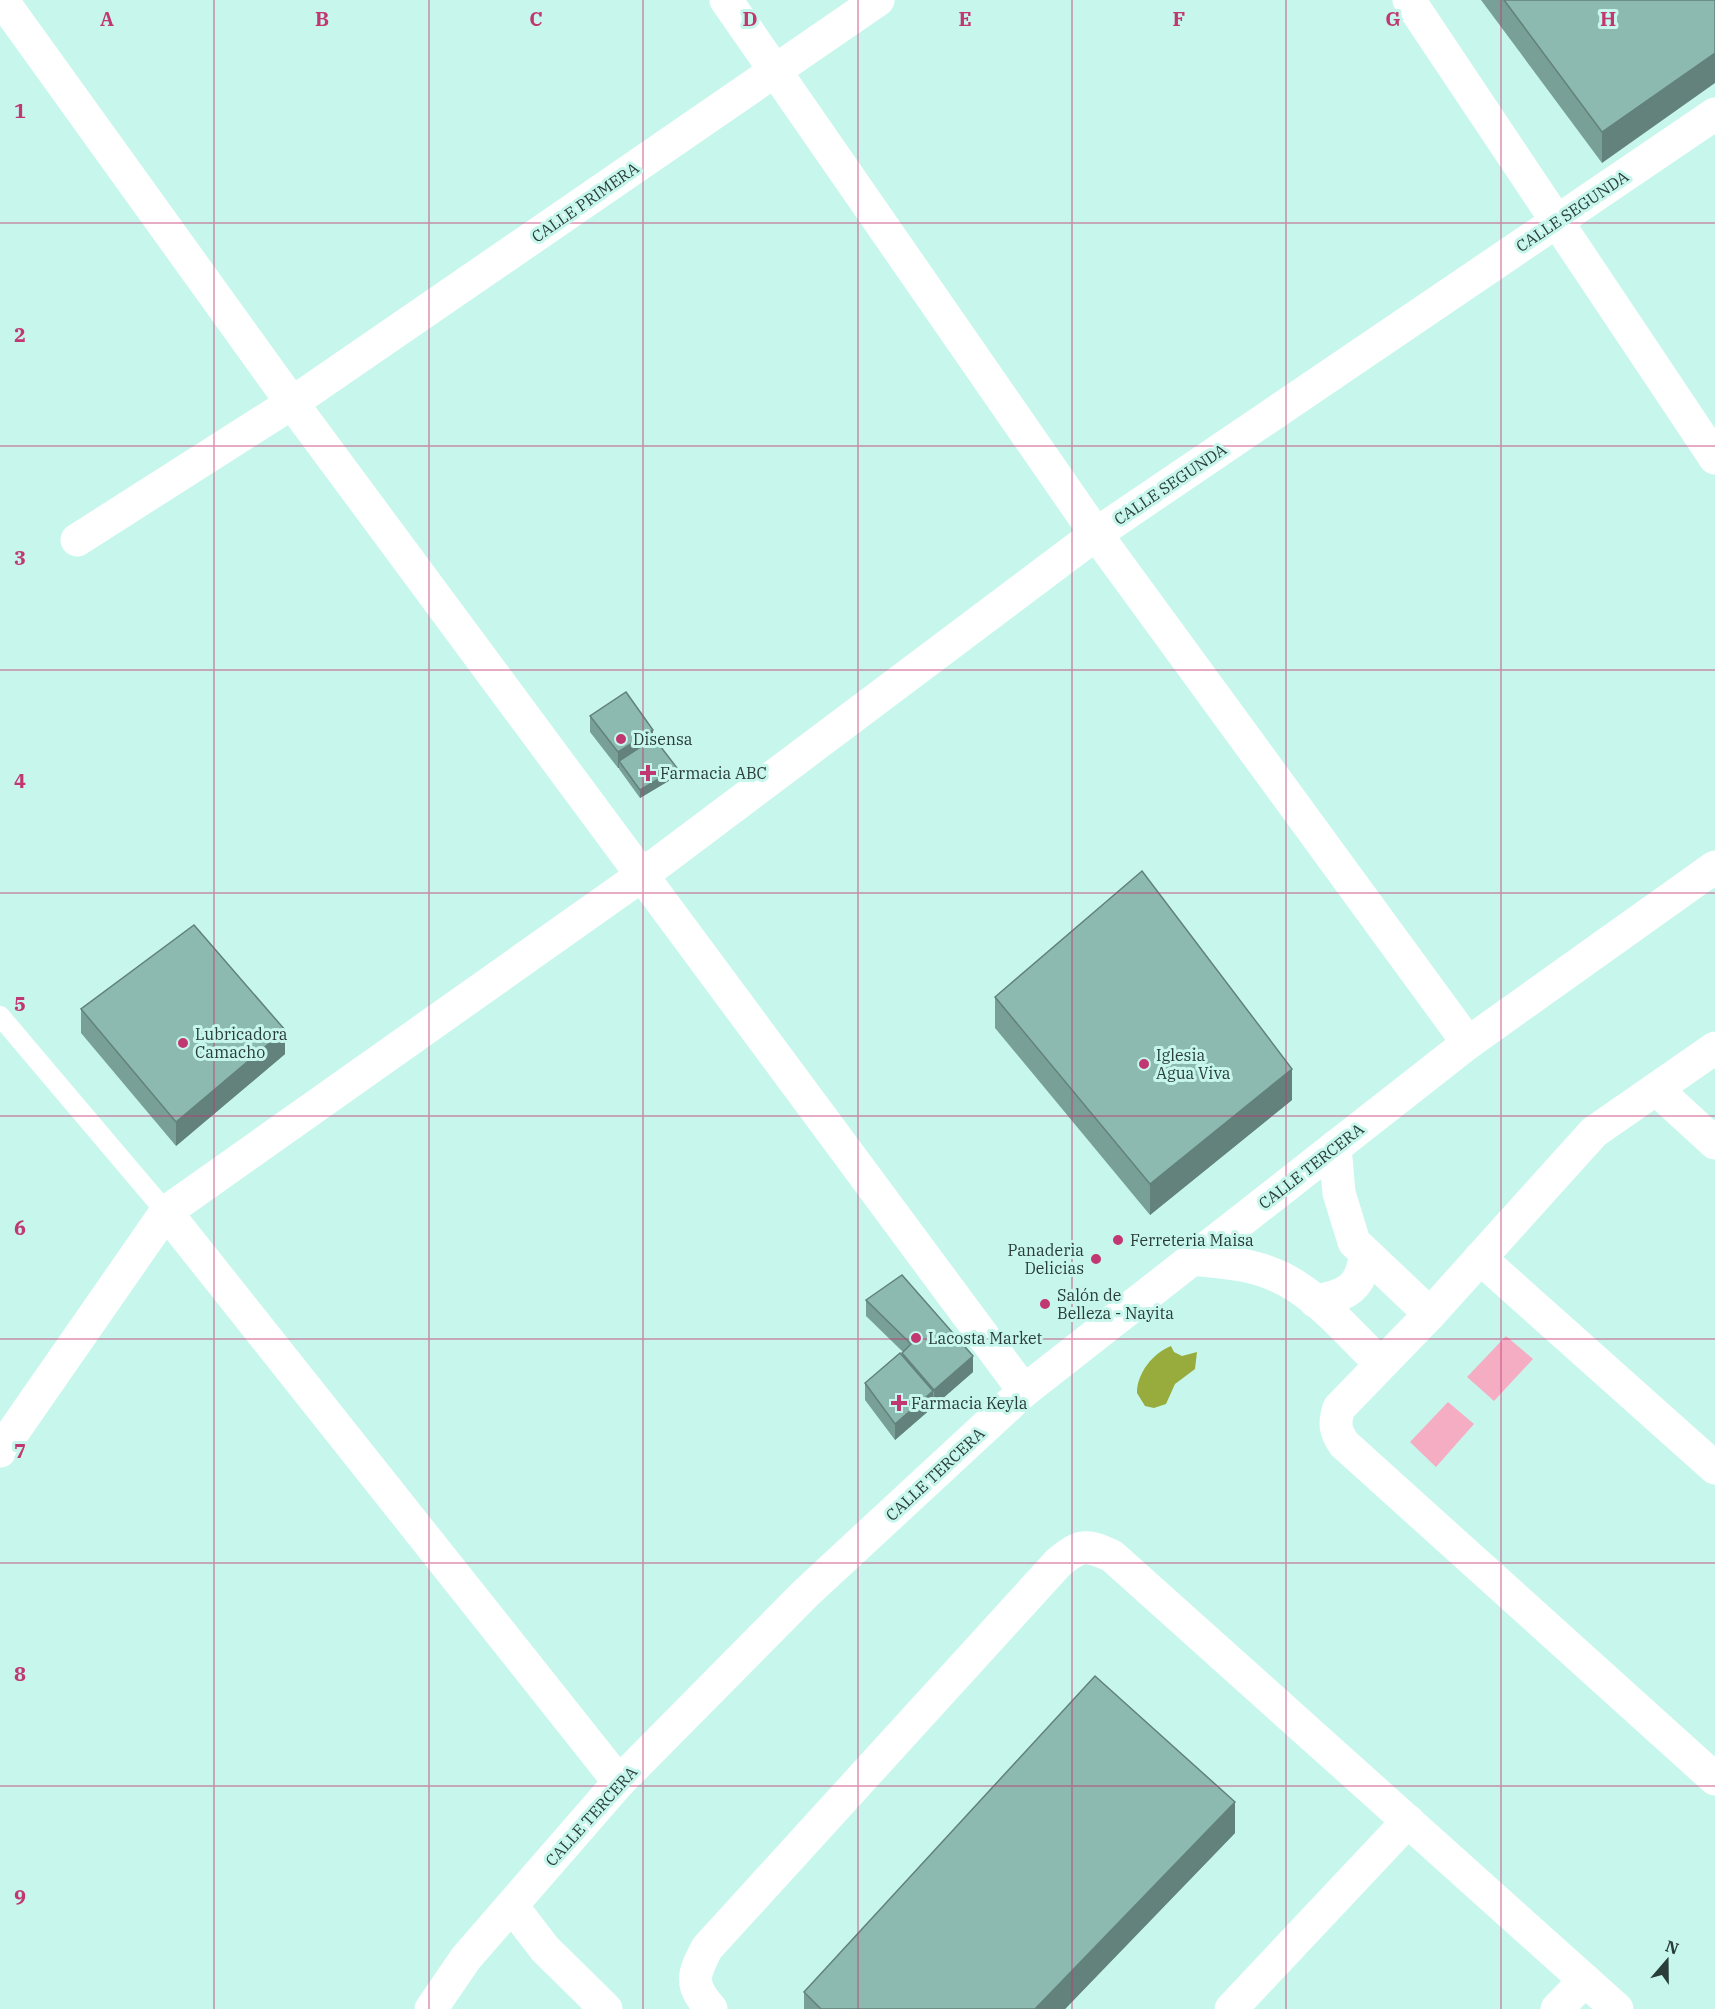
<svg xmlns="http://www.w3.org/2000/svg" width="1715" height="2009" font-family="'IBM Plex Serif',serif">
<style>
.green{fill:#f5adc3}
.water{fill:#97ac3d}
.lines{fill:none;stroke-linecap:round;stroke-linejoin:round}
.service{stroke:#fff;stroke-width:20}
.minor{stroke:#fff;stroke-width:33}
.wall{fill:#78a097}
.shaded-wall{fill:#62827b}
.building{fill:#8cbab0;stroke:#62827b;stroke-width:1.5}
.grid{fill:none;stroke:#c13771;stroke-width:1.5;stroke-opacity:0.55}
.poi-dot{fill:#c13771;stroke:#c7f7ec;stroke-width:2}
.labels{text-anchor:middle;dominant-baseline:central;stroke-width:6;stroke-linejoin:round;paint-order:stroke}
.street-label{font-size:16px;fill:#2a3d39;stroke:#c7f7ec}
.poi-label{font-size:16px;fill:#2a3d39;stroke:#c7f7ec;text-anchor:start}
.grid-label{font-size:20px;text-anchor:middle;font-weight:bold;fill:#c13771;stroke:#c7f7ec;stroke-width:6;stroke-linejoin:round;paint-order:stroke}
</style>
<rect width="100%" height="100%" fill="#c7f7ec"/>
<g class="green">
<polygon points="1506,1336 1533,1359 1494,1401 1467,1377"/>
<polygon points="1448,1402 1474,1424 1436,1467 1410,1442"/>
</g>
<path class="water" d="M1171 1346 1174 1352 1182 1356 1197 1352 1195 1369 1175 1384 1166 1404 1154 1408 1145 1406 1137 1393C1137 1373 1153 1353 1171 1346Z"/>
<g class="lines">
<polyline class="service" points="0,1016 166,1212"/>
<g class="minor">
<polyline points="2,0 292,403 1024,1391"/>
<polyline points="726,0 1096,534 1468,1043"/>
<polyline points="1409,0 1715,458"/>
<polyline points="77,540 292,403 878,0"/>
<path d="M1715 1048 1594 1132 1430 1314 1339 1408C1334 1423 1335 1431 1344 1444L1715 1779"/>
<polyline points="1656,1089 1715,1143"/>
<polyline points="1335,1147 1339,1193 1354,1242 1430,1314"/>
<polyline points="166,1212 619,1782"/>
<polyline points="1480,1258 1715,1468"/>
<path d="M1192 1259C1218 1262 1245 1263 1270 1273 1314 1289 1347 1332 1380 1363"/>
<path d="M1315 1301C1346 1296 1362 1288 1365 1255"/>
<polyline points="0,1451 166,1212 641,876 1096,534 1715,114"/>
<polyline points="512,1906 545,1949 606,2009"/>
<polyline points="431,2009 466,1958 619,1782 806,1593 1024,1391 1468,1043 1715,867"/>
<path d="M711 2009C689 1984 693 1975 707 1948L1058 1563C1080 1544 1086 1544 1112 1556L1617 2009"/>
<polyline points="1231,2009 1408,1821"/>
<polyline points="1557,2009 1585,1980"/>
</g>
</g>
<g class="wall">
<polygon points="1481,0 1715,0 1602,163"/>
<polygon points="590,716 653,739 677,776 640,798 619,769 619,768 618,768 590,732"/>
<polygon points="995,997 1292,1100 1150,1215 995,1028"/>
<polygon points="81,1009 285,1054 176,1146 81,1033"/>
<polygon points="866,1300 973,1372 934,1406 933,1405 933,1407 895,1440 865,1400 865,1383 902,1355 903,1352 866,1316"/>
<polygon points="1235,1833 1065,2009 804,2009 804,1992"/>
</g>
<g class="shaded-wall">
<polygon points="1715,53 1715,83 1602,163 1602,132"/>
<polygon points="653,730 653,746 619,761 619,768 618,768 618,752"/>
<polygon points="677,768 677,776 640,798 640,790"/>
<polygon points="285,1030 285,1054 176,1146 176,1122"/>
<polygon points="1292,1069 1292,1100 1150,1215 1150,1184"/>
<polygon points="973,1356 973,1372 934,1406 934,1390"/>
<polygon points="933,1391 933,1407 895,1440 895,1424"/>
<polygon points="1235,1802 1235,1833 1065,2009 1035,2009"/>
</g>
<g class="building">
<polygon points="1504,0 1715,0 1715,53 1602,132"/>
<polygon points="626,692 653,730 618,752 590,716"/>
<polygon points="654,738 677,768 640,790 619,761"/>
<polygon points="1142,871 1292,1069 1150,1184 995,997"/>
<polygon points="194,925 285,1030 176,1122 81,1009"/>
<polygon points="902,1275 973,1356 934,1390 902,1353 911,1344 866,1300"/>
<polygon points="900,1353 933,1391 895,1424 865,1383"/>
<polygon points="1095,1676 1235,1802 1035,2009 821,2009 804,1992"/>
</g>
<path class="grid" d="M214 0V2009M429 0V2009M643 0V2009M858 0V2009M1072 0V2009M1286 0V2009M1501 0V2009M0 223H1715M0 446H1715M0 670H1715M0 893H1715M0 1116H1715M0 1339H1715M0 1563H1715M0 1786H1715"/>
<g class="poi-dot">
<circle cx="621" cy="739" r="6"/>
<path d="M645 764h6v6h6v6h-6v6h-6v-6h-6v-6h6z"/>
<circle cx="183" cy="1043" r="6"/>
<circle cx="1144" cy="1064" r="6"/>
<circle cx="1118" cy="1240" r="6"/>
<circle cx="1096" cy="1259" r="6"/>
<circle cx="1045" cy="1304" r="6"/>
<circle cx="916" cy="1338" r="6"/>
<path d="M896 1394h6v6h6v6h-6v6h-6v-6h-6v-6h6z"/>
</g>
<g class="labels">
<g class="street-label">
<text transform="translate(585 202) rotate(-35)">CALLE PRIMERA</text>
<text transform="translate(1572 211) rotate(-34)">CALLE SEGUNDA</text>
<text transform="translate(1170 484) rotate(-34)">CALLE SEGUNDA</text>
<text transform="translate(1311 1166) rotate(-38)">CALLE TERCERA</text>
<text transform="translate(935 1474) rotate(-43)">CALLE TERCERA</text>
<text transform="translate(591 1816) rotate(-48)">CALLE TERCERA</text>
</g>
<g class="poi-label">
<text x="633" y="739">Disensa</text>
<text x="660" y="773">Farmacia ABC</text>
<text x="195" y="1034">Lubricadora<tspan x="195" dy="18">Camacho</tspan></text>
<text x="1156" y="1055">Iglesia<tspan x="1156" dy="18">Agua Viva</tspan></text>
<text x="1130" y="1240">Ferreteria Maisa</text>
<text x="1084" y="1250" text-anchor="end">Panaderia<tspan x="1084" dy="18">Delicias</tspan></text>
<text x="1057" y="1295">Salón de<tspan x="1057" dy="18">Belleza - Nayita</tspan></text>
<text x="928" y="1338">Lacosta Market</text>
<text x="911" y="1403">Farmacia Keyla</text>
</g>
</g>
<g class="grid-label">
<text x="107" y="26">A</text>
<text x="322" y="26">B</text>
<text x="536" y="26">C</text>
<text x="750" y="26">D</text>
<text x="965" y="26">E</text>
<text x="1179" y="26">F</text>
<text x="1393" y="26">G</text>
<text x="1608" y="26">H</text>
<text x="20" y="118">1</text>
<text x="20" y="342">2</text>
<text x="20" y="565">3</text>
<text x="20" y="788">4</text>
<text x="20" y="1011">5</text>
<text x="20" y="1235">6</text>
<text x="20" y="1458">7</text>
<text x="20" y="1681">8</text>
<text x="20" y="1904">9</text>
</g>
<g transform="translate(1667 1961) rotate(20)" stroke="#c7f7ec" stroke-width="4.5" paint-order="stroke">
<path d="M0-4.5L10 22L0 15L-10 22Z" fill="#2a3d39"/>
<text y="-9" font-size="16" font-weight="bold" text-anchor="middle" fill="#2a3d39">N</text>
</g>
</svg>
